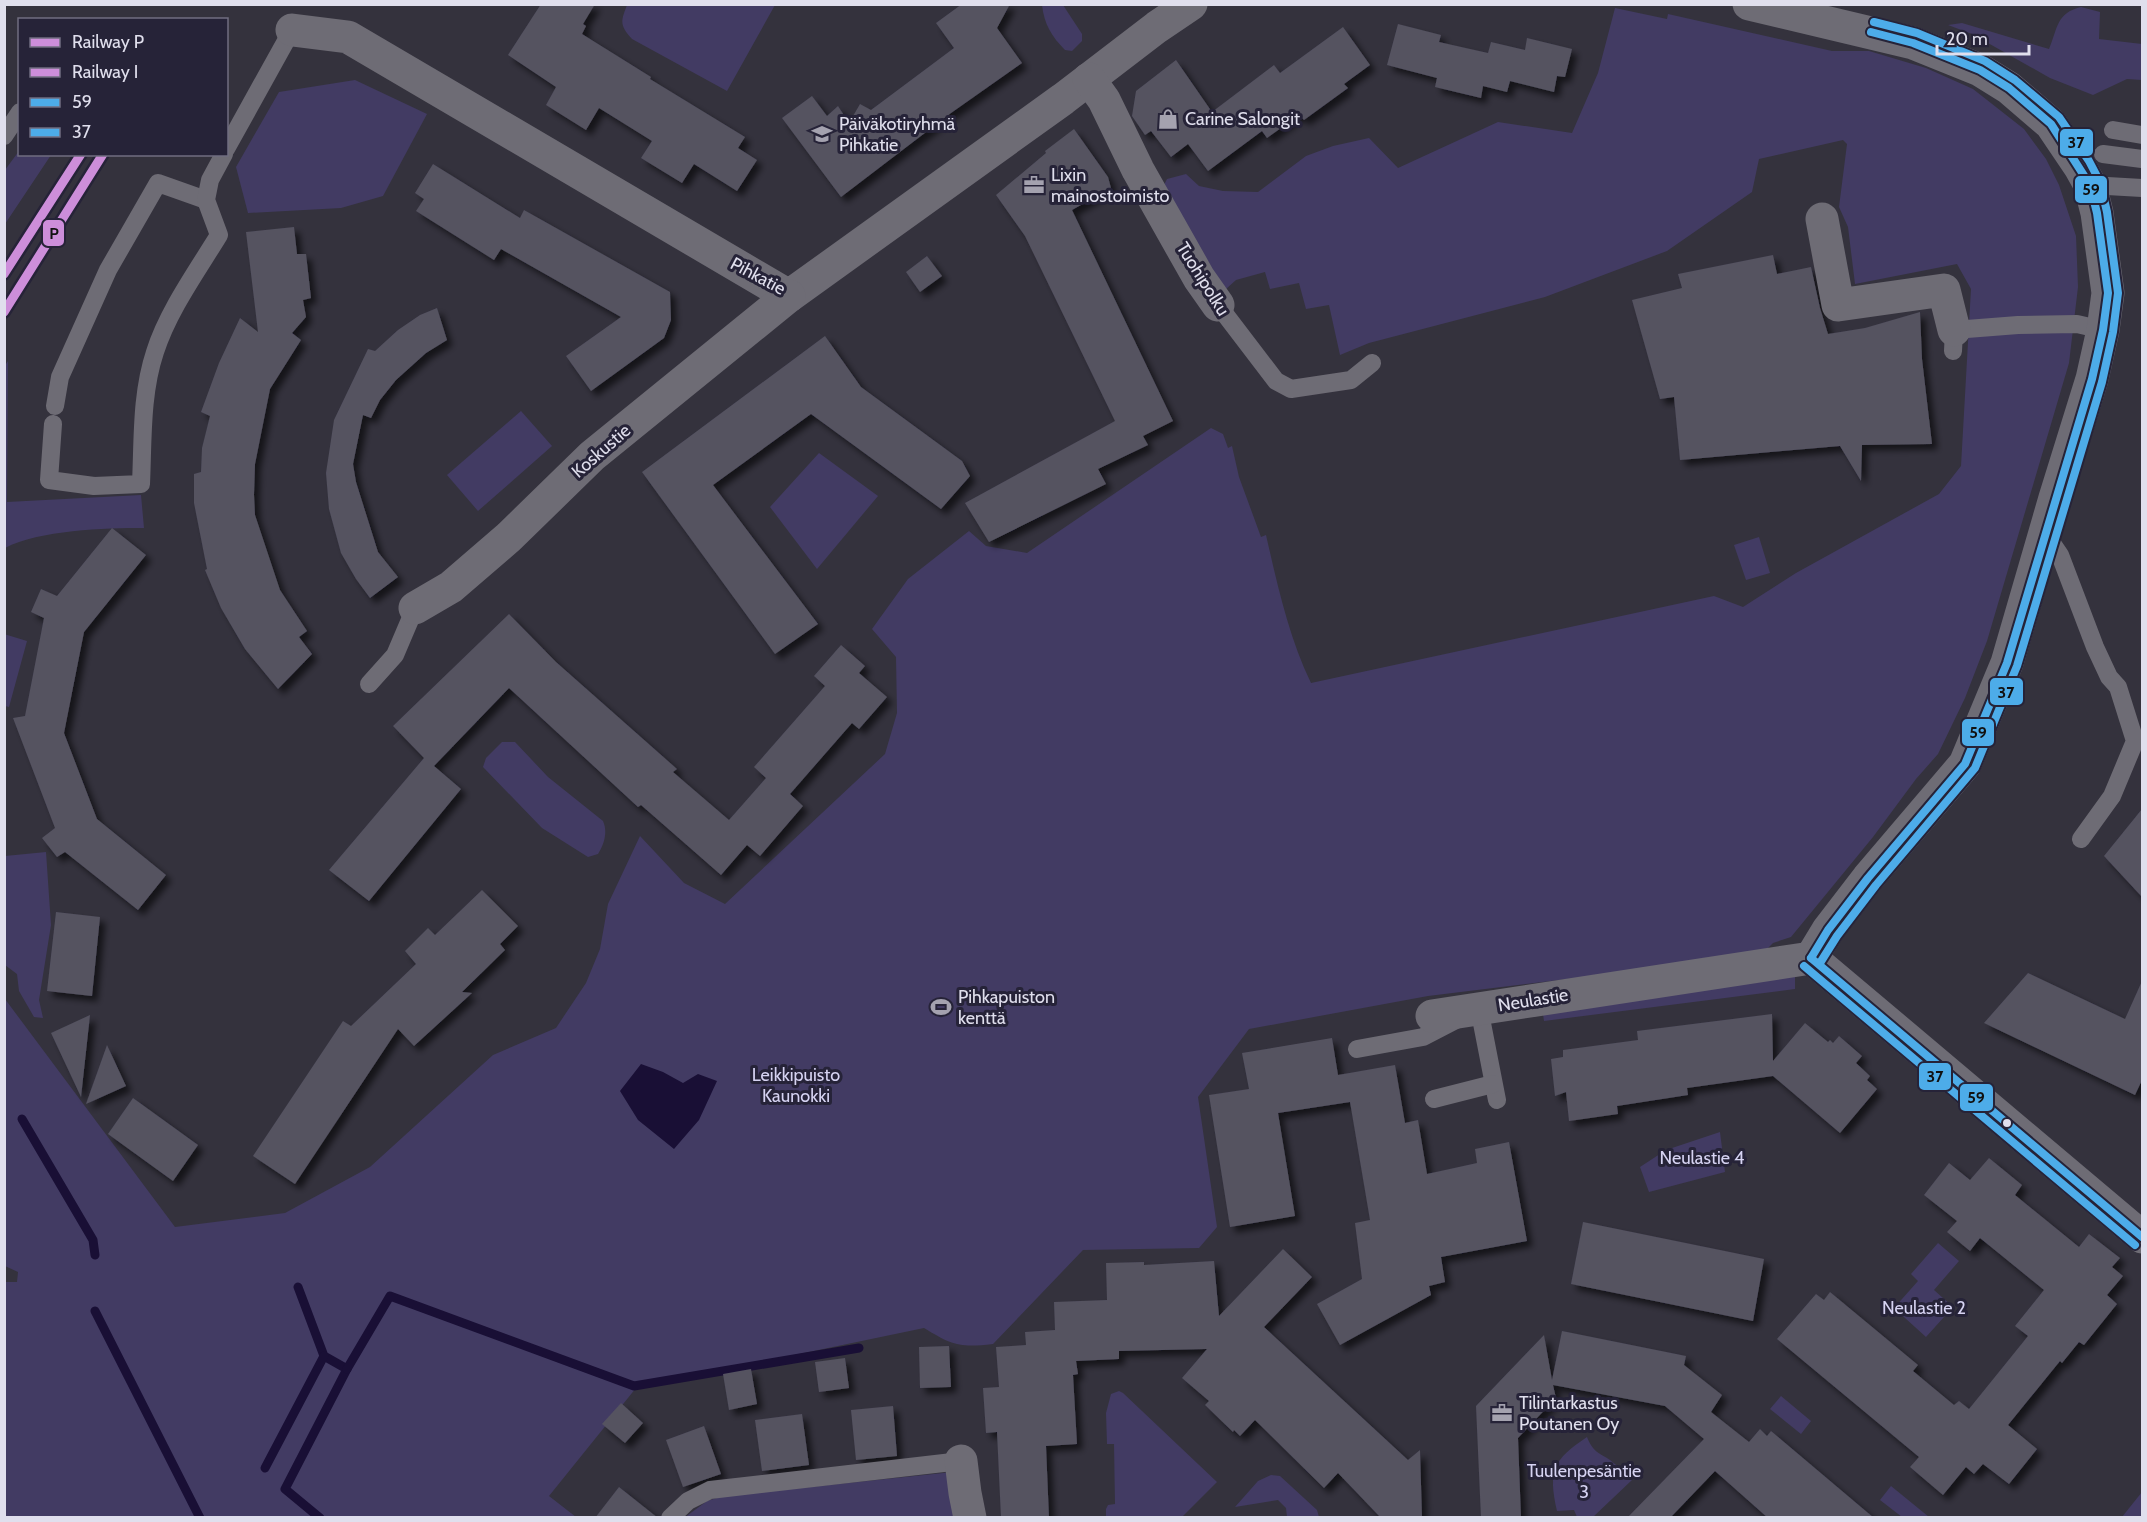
<svg xmlns="http://www.w3.org/2000/svg" width="2147" height="1522" font-family="Cabin,sans-serif">
<style>
.green{fill:#423b63}
.water{fill:#190f35}
.lines{fill:none;stroke-linecap:round;stroke-linejoin:round}
.stream{stroke:#190f35;stroke-width:9}
.building{fill:#545261;filter:url(#shadow)}
.lane{stroke:#6e6c75;stroke-width:18}
.street{stroke:#6e6c75;stroke-width:33}
.bus-1-casing{stroke:#262338;stroke-width:12}
.bus-2-casing{stroke:#262338;stroke-width:12}
.bus-1{stroke:#4dace9;stroke-width:8}
.bus-2{stroke:#4dace9;stroke-width:8}
.rail-1-casing{stroke:#262338;stroke-width:14}
.rail-2-casing{stroke:#262338;stroke-width:14}
.rail-1{stroke:#cd8eda;stroke-width:9}
.rail-2{stroke:#cd8eda;stroke-width:9}
.bus-dot{fill:#e0dfed;stroke:#262338;stroke-width:2}
.labels{text-anchor:middle;dominant-baseline:central;stroke-width:6;stroke-linejoin:round;paint-order:stroke}
.poi-label{font-size:18px;fill:#e0dfed;stroke:#262338;text-anchor:start}
.street-label{font-size:18px;fill:#e0dfed;stroke:#262338}
.park-label{font-size:18px;fill:#d6d3f2;stroke:#262338}
.line-badge{stroke:#262338;stroke-width:2}
.pale-badge-label{font-size:16px;text-anchor:middle;font-weight:bold;fill:#111}
</style>
<defs>
<filter id="shadow"><feDropShadow dx="5.5" dy="5.5" stdDeviation="3" flood-color="#0009"/></filter>
</defs>
<rect width="100%" height="100%" fill="#34323d"/>
<g class="green">
<path d="M627 5V4L775 5 727 91 632 39C619 25 621 21 627 5Z"/>
<path d="M1042 5H1063L1082 34V41L1072 51 1065 50C1052 37 1044 24 1042 5Z"/>
<path d="M2081 7 2100 12 2099 39 2142 44V80L2127 79 2093 95 2050 78 1972 34 1948 25 1962 23 2049 49C2058 28 2056 13 2081 7Z"/>
<path d="M1615 8 1667 19 1668 14 1832 51H1869L1926 68 1973 89 2024 129 2046 159 2059 185 2076 236 2078 287 2069 363 1987 641 1965 698 1938 754 1916 779 1873 837 1791 937 1773 943 1764 952 1732 959 1428 996 1249 1029 1198 1097 1217 1227 1199 1248 1083 1250 993 1344C959 1348 952 1345 924 1328L636 1388 549 1496 576 1517H5V1282H17L18 1272 5 1266V999L175 1227 285 1213 370 1167 493 1055 556 1028 586 983 600 949 608 904 640 836 684 883 725 904 885 754 897 713 896 657 872 629 908 579 969 531 986 546 1027 553 1211 428 1223 434 1228 448 1232 446 1239 477 1261 537 1266 535C1277 583 1289 638 1311 683L1714 596 1743 607 1796 573 1939 494 1961 466 1971 289 1957 264 1855 284 1848 227 1839 207 1847 144 1843 140 1759 159 1752 192 1667 251 1545 297 1369 343 1340 355 1329 305 1306 309 1299 283 1270 289 1265 272 1236 280 1226 289 1187 233 1162 189 1167 179 1186 174 1199 186 1223 191 1258 192 1306 156 1333 146 1369 138 1398 168 1498 122 1572 133 1598 73Z"/>
<polygon points="355,80 427,114 383,196 341,208 248,213 236,167 279,92"/>
<polygon points="19,151 20,154 51,155 5,224 5,170"/>
<path d="M8 361 7 502 141 495 144 528C105 528 39 530 5 548L4 367Z"/>
<polygon points="521,411 552,446 478,511 447,475"/>
<polygon points="819,453 878,496 817,569 770,507"/>
<polygon points="1759,537 1770,573 1746,580 1734,545"/>
<polygon points="4,634 27,641 9,707 5,706"/>
<path d="M502 742H515L548 777 603 821C608 832 604 845 598 854L588 857 542 828 483 767 486 758Z"/>
<polygon points="46,852 51,925 39,1000 43,1018 34,1017 19,991 17,974 5,965 5,856"/>
<polygon points="1795,976 1795,989 1544,1021 1542,1007"/>
<polygon points="1720,1132 1725,1172 1649,1192 1640,1167 1666,1150"/>
<polygon points="1938,1243 1959,1261 1934,1290 1953,1307 1926,1337 1894,1308 1918,1281 1911,1274"/>
<polygon points="1119,1391 1123,1393 1217,1482 1182,1517 1106,1517 1106,1509 1108,1505 1115,1504 1114,1444 1107,1444 1106,1413 1111,1394"/>
<polygon points="1781,1396 1811,1421 1801,1434 1770,1409"/>
<path d="M1587 1437C1593 1452 1598 1452 1610 1460 1618 1466 1625 1473 1632 1480L1593 1517H1577L1574 1510 1557 1511C1548 1470 1553 1460 1587 1437Z"/>
<polygon points="953,1472 953,1517 684,1518 707,1501 723,1496"/>
<polygon points="1271,1475 1280,1476 1317,1510 1319,1517 1287,1517 1286,1508 1278,1500 1235,1507 1258,1481"/>
<polygon points="1891,1486 1929,1517 1902,1517 1880,1500"/>
<polygon points="2142,1492 2142,1517 2122,1517"/>
</g>
<polygon class="water" points="641,1064 663,1072 683,1083 698,1074 717,1081 699,1120 674,1149 638,1120 620,1091"/>
<g class="lines">
<g class="stream">
<polyline points="22,1119 93,1240 95,1255"/>
<polyline points="298,1287 324,1356 347,1369 285,1489 320,1518"/>
<polyline points="95,1311 200,1518"/>
<polyline points="347,1369 390,1296 634,1386 859,1348"/>
<polyline points="265,1468 324,1356"/>
</g>
</g>
<g class="building">
<polygon points="541,4 595,4 583,24 586,26 582,34 651,77 650,79 745,137 738,148 757,160 737,191 694,164 682,183 641,158 652,141 599,108 586,130 546,105 556,87 508,55"/>
<polygon points="962,4 1010,4 997,28 1022,63 951,113 841,197 782,118 812,96 827,116 838,106 849,123 860,104 871,110 954,48 936,23"/>
<polygon points="1398,24 1441,35 1439,42 1488,53 1491,42 1525,50 1527,38 1572,49 1565,77 1557,76 1554,92 1510,81 1507,92 1483,86 1481,98 1435,87 1437,78 1387,65"/>
<polygon points="1343,27 1370,65 1344,84 1348,88 1304,120 1299,115 1267,138 1262,131 1208,171 1188,144 1171,157 1151,131 1145,135 1132,116 1136,91 1176,60 1212,112 1274,65 1280,73"/>
<polygon points="1074,129 1108,177 1111,188 1072,210 1173,421 1143,436 1148,445 1098,469 1106,484 989,542 965,503 1115,421 1025,236 996,195 1046,153 1045,151"/>
<polygon points="433,164 520,218 524,210 670,292 671,320 664,338 591,391 566,356 621,317 501,249 494,260 416,211 424,199 415,193"/>
<polygon points="294,227 297,254 306,254 311,298 303,300 306,317 292,333 301,340 270,389 255,464 254,495 255,515 280,590 307,631 299,637 312,654 278,689 245,649 221,608 205,570 207,569 194,503 194,474 201,472 202,448 210,416 201,412 219,363 240,318 258,332 246,232"/>
<polygon points="1773,255 1777,274 1811,267 1820,308 1828,334 1865,328 1920,312 1922,359 1932,444 1862,445 1861,481 1840,446 1680,460 1674,397 1660,399 1632,300 1682,288 1678,274"/>
<polygon points="927,256 942,276 920,292 906,272"/>
<polygon points="437,308 447,340 426,353 396,380 380,400 371,418 363,415 353,464 356,482 378,552 398,577 370,598 356,579 341,553 329,509 326,473 334,420 368,349 375,351 398,330 420,315"/>
<polygon points="825,336 861,387 962,461 970,476 941,509 811,414 713,485 818,624 775,654 642,472"/>
<polygon points="112,528 146,555 84,632 64,733 97,819 166,875 138,910 65,852 57,857 42,838 55,828 13,718 25,716 44,618 31,612 41,589 57,596"/>
<polygon points="509,614 556,662 677,769 673,772 729,820 766,778 754,767 825,686 814,676 841,645 865,666 859,673 887,697 859,729 852,723 790,794 803,806 760,856 747,845 721,875 641,805 638,807 509,688 434,766 461,789 369,901 329,870 424,758 393,726"/>
<polygon points="2142,809 2142,897 2104,856"/>
<polygon points="482,890 518,926 500,944 505,950 462,992 472,993 414,1046 398,1029 295,1184 253,1156 343,1021 351,1026 416,964 405,951 428,928 435,935"/>
<polygon points="56,912 100,917 92,996 47,991"/>
<polygon points="2028,973 2125,1019 2142,981 2142,1080 2135,1095 1984,1023"/>
<polygon points="1772,1014 1773,1061 1805,1023 1828,1042 1830,1040 1833,1043 1839,1036 1862,1056 1856,1063 1870,1076 1867,1080 1877,1089 1840,1133 1773,1076 1687,1088 1688,1095 1617,1106 1618,1114 1569,1121 1566,1092 1555,1096 1551,1059 1563,1057 1563,1050 1638,1040 1637,1031"/>
<polygon points="90,1015 81,1097 51,1033"/>
<polygon points="1332,1038 1338,1075 1395,1065 1405,1123 1418,1120 1427,1174 1477,1163 1475,1149 1509,1142 1527,1241 1441,1257 1445,1282 1429,1286 1431,1295 1340,1345 1317,1304 1362,1279 1355,1223 1370,1220 1350,1102 1278,1113 1295,1216 1230,1227 1209,1095 1249,1089 1242,1053"/>
<polygon points="107,1045 126,1086 86,1104"/>
<polygon points="133,1098 198,1145 173,1181 108,1134"/>
<polygon points="1989,1158 2022,1185 2015,1195 2079,1247 2089,1234 2120,1258 2112,1267 2123,1276 2107,1295 2117,1304 2084,1345 2079,1342 2062,1363 2060,1361 2008,1425 2037,1449 2009,1484 1983,1464 1974,1474 1966,1467 1943,1495 1910,1467 1919,1457 1777,1339 1816,1294 1824,1300 1830,1292 1918,1365 1913,1371 1954,1405 1959,1401 1969,1409 2028,1336 2015,1326 2044,1290 1980,1238 1970,1251 1947,1232 1957,1221 1924,1195 1949,1163 1970,1180"/>
<polygon points="1583,1222 1764,1259 1753,1321 1571,1284"/>
<polygon points="1283,1249 1312,1277 1264,1327 1408,1460 1420,1450 1422,1518 1381,1518 1338,1473 1324,1488 1255,1420 1240,1436 1234,1430 1233,1432 1205,1405 1209,1401 1182,1378 1207,1349 1119,1351 1119,1359 1076,1361 1078,1374 1073,1375 1077,1444 1046,1446 1049,1518 1001,1518 997,1432 986,1433 983,1388 999,1387 996,1347 1026,1345 1025,1332 1055,1330 1054,1302 1107,1300 1106,1263 1144,1262 1144,1265 1214,1261 1219,1316"/>
<polygon points="1562,1331 1686,1356 1684,1365 1722,1395 1711,1412 1749,1442 1760,1429 1767,1436 1771,1431 1874,1518 1768,1518 1715,1471 1670,1518 1627,1518 1704,1439 1665,1406 1553,1385 1556,1398 1518,1438 1521,1518 1481,1518 1476,1406 1544,1335 1552,1380"/>
<polygon points="949,1346 951,1387 920,1388 919,1347"/>
<polygon points="845,1358 849,1388 819,1392 815,1362"/>
<polygon points="751,1369 757,1404 729,1410 723,1374"/>
<polygon points="621,1403 643,1423 625,1443 602,1424"/>
<polygon points="893,1406 897,1456 856,1460 851,1410"/>
<polygon points="802,1414 809,1465 762,1471 755,1420"/>
<polygon points="704,1426 721,1474 683,1487 666,1440"/>
<polygon points="619,1487 658,1518 595,1518"/>
</g>
<g class="lines">
<g class="lane">
<polyline points="2113,130 2142,135"/>
<polyline points="4,136 20,112"/>
<polyline points="226,149 292,30"/>
<polyline points="2103,154 2142,159"/>
<polyline points="2090,185 2142,188"/>
<polyline points="1218,305 1276,381 1291,389 1351,380 1372,363"/>
<polyline points="1953,351 1954,330 2018,325 2077,324 2103,330"/>
<polyline points="55,406 60,377 108,270 158,183 206,200"/>
<path d="M53 424 49 480 94 486 141 484C143 440 141 394 155 352 168 311 197 271 219 235L206 200 210 180 224 154"/>
<polyline points="2045,533 2060,555 2095,647 2109,677 2118,687 2135,741 2112,796 2081,839"/>
<polyline points="369,684 395,655 415,608"/>
<polyline points="1357,1049 1423,1037 1479,1008 1497,1100"/>
<polyline points="1434,1099 1493,1084"/>
<polyline points="670,1518 688,1501 710,1490 961,1461"/>
</g>
<g class="street">
<polyline points="1749,4 1913,43 1980,70 2009,88 2051,124 2080,167 2090,185 2097,213 2108,293 2103,330 2092,379 2055,498 2007,663 1965,764 1868,878 1828,930 1811,958"/>
<polyline points="292,30 348,37 789,296 1063,99 1157,27 1191,4"/>
<polyline points="1089,79 1104,100 1138,170 1199,278 1218,305"/>
<polyline points="1822,219 1838,305 1944,290 1954,330"/>
<polyline points="415,608 451,587 509,537 592,456 789,296"/>
<polyline points="1432,1016 1811,958 2142,1237"/>
<polyline points="961,1461 965,1493 970,1518"/>
</g>
<g class="bus-1-casing">
<g id="bus-1">
<polyline points="1811,958 1828,930 1868,878 1965,764 2007,663 2092,379 2103,330 2108,293 2097,213 2090,185 2051,124 2009,88 1980,70 1913,43 1871,32"/>
<polyline points="1811,958 2142,1237"/>
</g>
</g>
<g class="bus-2-casing">
<g id="bus-2">
<polyline points="1820,963 1837,936 1876,885 1975,768 2017,666 2102,382 2113,332 2118,293 2107,212 2100,182 2089,161 2059,117 2015,80 1985,61 1917,33 1874,22"/>
<polyline points="1804,966 2135,1245"/>
</g>
</g>
<use href="#bus-1" class="bus-1"/>
<use href="#bus-2" class="bus-2"/>
<g class="rail-1-casing">
<polyline id="rail-1" points="4,312 103,154"/>
</g>
<g class="rail-2-casing">
<polyline id="rail-2" points="4,274 81,154"/>
</g>
<use href="#rail-1" class="rail-1"/>
<use href="#rail-2" class="rail-2"/>
</g>
<defs>
<g id="shop-bare" transform="scale(1.62)"><path d="M-5-2.5h2.3a2.7 3.5 0 0 1 5.4 0H5L5.5 6h-11ZM-1.5-2.5h3a1.5 2.3 0 0 0-3 0Z" fill="#a4a2af" stroke="#262338" stroke-width="2.5" paint-order="stroke"/></g>
<g id="school-bare" transform="scale(1.62)"><path d="M0-5L7-2L0 1L-7-2ZM-4 1L0 2.5L4 1V4Q0 6-4 4Z" fill="#a4a2af" stroke="#262338" stroke-width="2.5" paint-order="stroke"/></g>
<g id="office-bare" transform="scale(1.62)"><path d="M-6-3h4V-5.5h4V-3h4V5H-6ZM-1-4.5V-3h2v-1.5ZM-6 0V1H6V0Z" fill="#a4a2af" stroke="#262338" stroke-width="2.5" paint-order="stroke"/></g>
<g id="stadium-bare" transform="scale(1.62)"><path d="M0-5a6.5 5 0 1 0 0 10a6.5 5 0 1 0 0-10ZM-3.5-1.8h7v3.6h-7Z" fill="#a4a2af" stroke="#262338" stroke-width="2.5" paint-order="stroke"/></g>
</defs>
<g fill-rule="evenodd">
<use href="#shop-bare" x="1168" y="119"/>
<use href="#school-bare" x="822" y="134"/>
<use href="#office-bare" x="1034" y="185"/>
<use href="#stadium-bare" x="941" y="1007"/>
<use href="#office-bare" x="1502" y="1413"/>
</g>
<circle class="bus-dot" cx="2007" cy="1123" r="5"/>
<g class="labels">
<g class="poi-label">
<text x="1185" y="119">Carine Salongit</text>
<text x="839" y="124">Päiväkotiryhmä<tspan x="839" dy="21">Pihkatie</tspan></text>
<text x="1051" y="175">Lixin<tspan x="1051" dy="21">mainostoimisto</tspan></text>
<text x="958" y="997">Pihkapuiston<tspan x="958" dy="21">kenttä</tspan></text>
<text x="1519" y="1403">Tilintarkastus<tspan x="1519" dy="21">Poutanen Oy</tspan></text>
</g>
<g class="street-label">
<text transform="translate(758 276) rotate(28)">Pihkatie</text>
<text transform="translate(1203 279) rotate(58)">Tuohipolku</text>
<text transform="translate(601 451) rotate(-41)">Koskustie</text>
<text transform="translate(1533 1000) rotate(-9)">Neulastie</text>
</g>
<g class="park-label">
<text x="796" y="1075">Leikkipuisto<tspan x="796" dy="21">Kaunokki</tspan></text>
<text x="1702" y="1158">Neulastie 4</text>
<text x="1924" y="1308">Neulastie 2</text>
<text x="1584" y="1471">Tuulenpesäntie<tspan x="1584" dy="21">3</tspan></text>
</g>
</g>
<g class="line-badge">
<rect x="2059" y="128" width="35" height="29" rx="6" fill="#4dace9"/>
<rect x="2074" y="175" width="34" height="29" rx="6" fill="#4dace9"/>
<rect x="42" y="219" width="23" height="28" rx="6" fill="#cd8eda"/>
<rect x="1989" y="677" width="35" height="29" rx="6" fill="#4dace9"/>
<rect x="1961" y="718" width="34" height="29" rx="6" fill="#4dace9"/>
<rect x="1918" y="1062" width="34" height="29" rx="6" fill="#4dace9"/>
<rect x="1959" y="1083" width="35" height="29" rx="6" fill="#4dace9"/>
</g>
<g class="pale-badge-label">
<text x="2076" y="148">37</text>
<text x="2091" y="195">59</text>
<text x="54" y="239">P</text>
<text x="2006" y="698">37</text>
<text x="1978" y="738">59</text>
<text x="1935" y="1082">37</text>
<text x="1976" y="1103">59</text>
</g>
<rect width="2147" height="1522" fill="none" stroke="#e0dfed" stroke-width="12"/>
<rect x="18" y="18" width="210" height="138" fill="#262338" stroke="#706e80" stroke-width="1.5"/>
<rect x="30" y="38" width="30" height="9" fill="#cd8eda" stroke="#706e80" stroke-width="1.5"/>
<text x="72" y="48" font-size="18" fill="#e0dfed">Railway P</text>
<rect x="30" y="68" width="30" height="9" fill="#cd8eda" stroke="#706e80" stroke-width="1.5"/>
<text x="72" y="78" font-size="18" fill="#e0dfed">Railway I</text>
<rect x="30" y="98" width="30" height="9" fill="#4dace9" stroke="#706e80" stroke-width="1.5"/>
<text x="72" y="108" font-size="18" fill="#e0dfed">59</text>
<rect x="30" y="128" width="30" height="9" fill="#4dace9" stroke="#706e80" stroke-width="1.5"/>
<text x="72" y="138" font-size="18" fill="#e0dfed">37</text>
<path d="M1937 45v9h92v-9" fill="none" stroke="#e0dfed" stroke-width="3"/>
<text x="1946" y="45" font-size="18" fill="#e0dfed" stroke="#262338" stroke-width="4.5" paint-order="stroke">20 m</text>
</svg>
